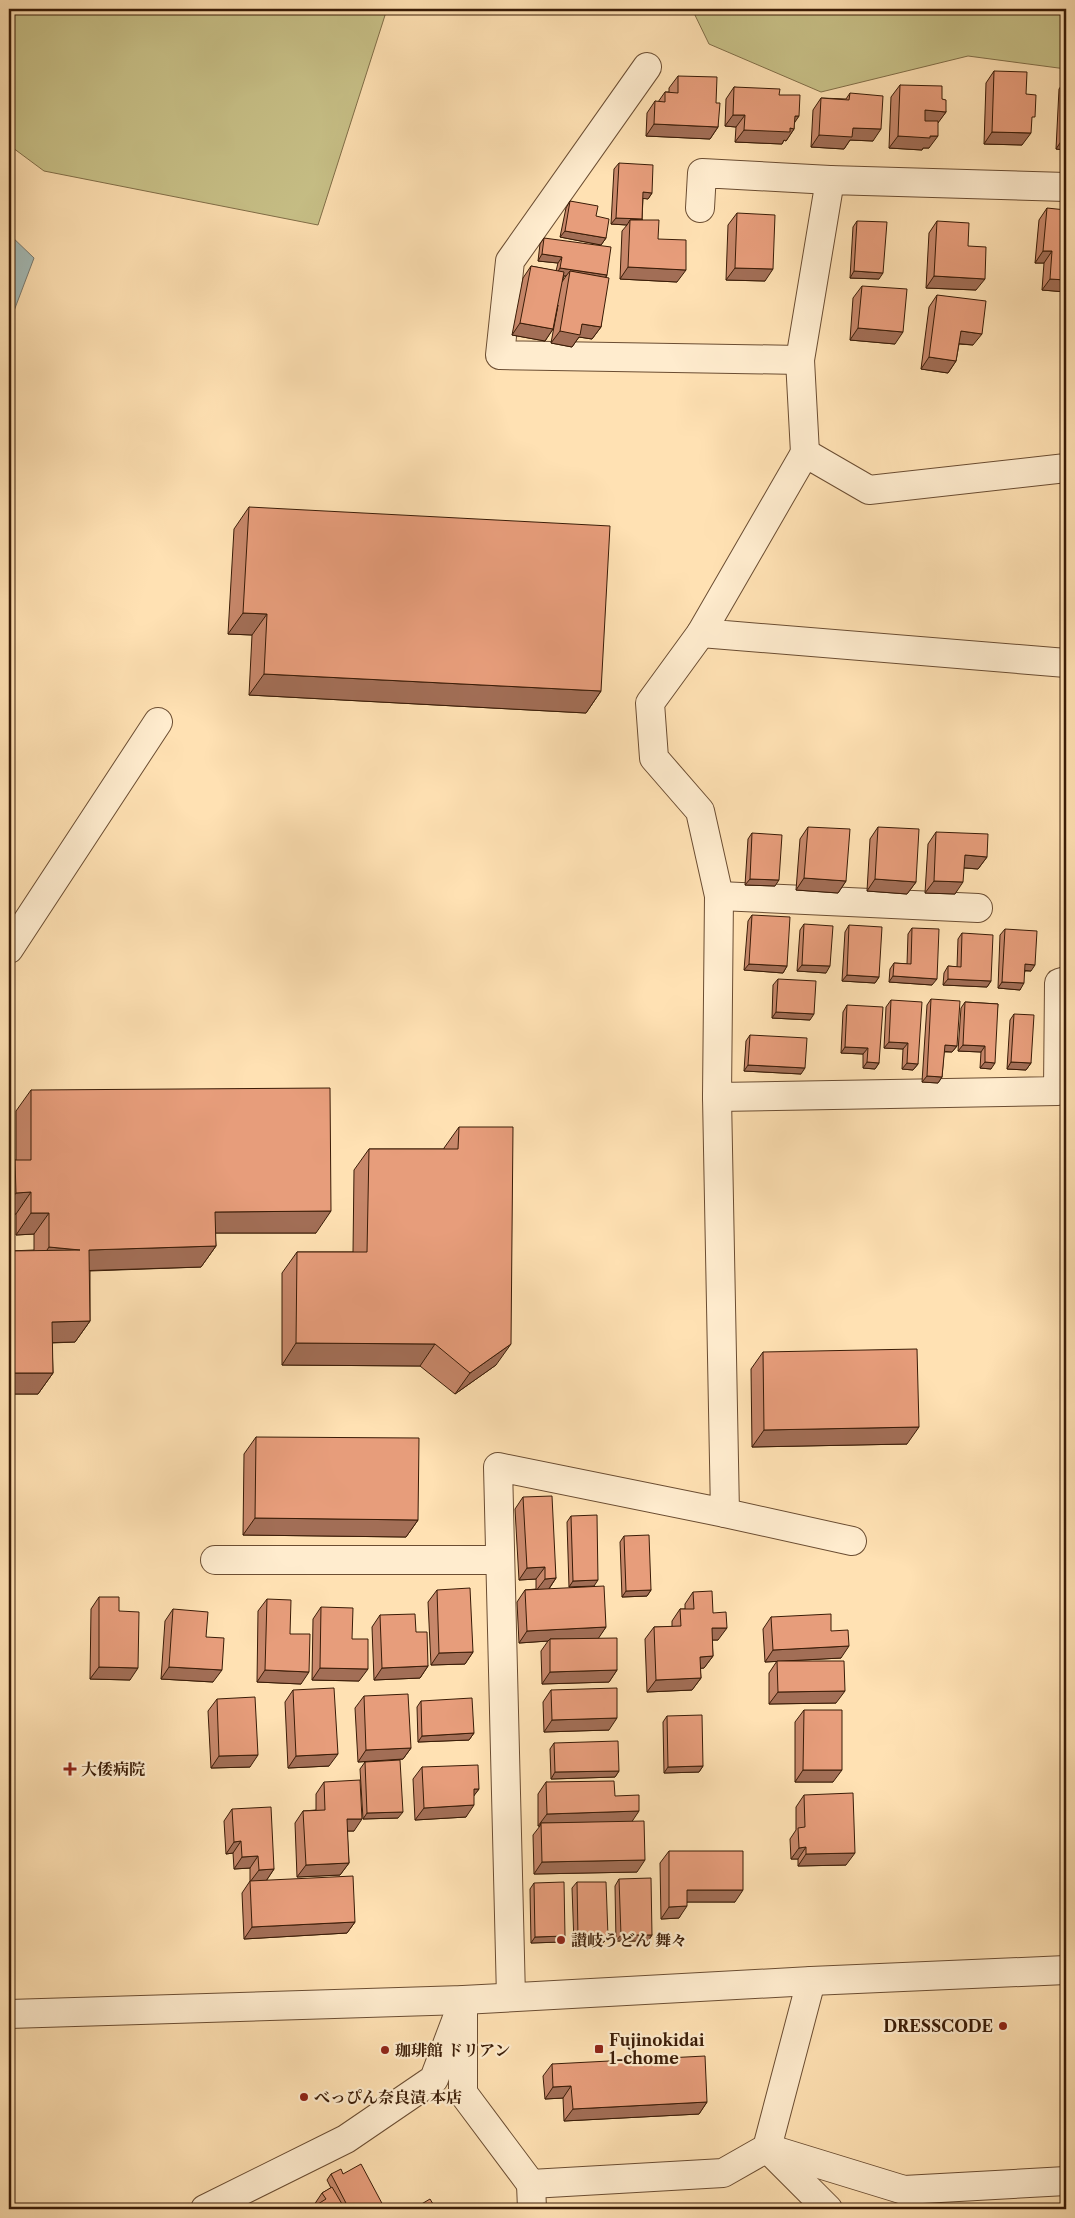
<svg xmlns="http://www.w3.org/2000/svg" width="1075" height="2218" font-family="'Libre Caslon Text','Noto Serif JP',serif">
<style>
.green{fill:#c8c188;stroke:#816e48}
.water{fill:#a4bbb7;stroke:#7a7b71}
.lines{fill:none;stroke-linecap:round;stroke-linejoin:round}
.minor-casing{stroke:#6b4d32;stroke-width:30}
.minor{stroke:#ffecce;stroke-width:28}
.wall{fill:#c7876a;stroke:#3a1c07;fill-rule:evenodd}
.shaded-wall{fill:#a26e56;stroke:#3a1c07}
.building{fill:#e79d7b;stroke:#3a1c07}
.poi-dot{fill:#8f2418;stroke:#ffecce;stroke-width:2}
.labels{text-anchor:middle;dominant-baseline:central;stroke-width:4.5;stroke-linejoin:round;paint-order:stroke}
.poi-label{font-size:16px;font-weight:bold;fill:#3a1c07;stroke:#ffecce;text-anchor:start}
</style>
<rect width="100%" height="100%" fill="#ffe1b3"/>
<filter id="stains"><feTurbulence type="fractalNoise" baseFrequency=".004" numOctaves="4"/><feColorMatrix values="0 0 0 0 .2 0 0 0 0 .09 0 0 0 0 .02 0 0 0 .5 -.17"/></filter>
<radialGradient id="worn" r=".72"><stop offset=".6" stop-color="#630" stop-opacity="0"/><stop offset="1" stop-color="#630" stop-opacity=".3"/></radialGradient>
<g class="green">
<polygon points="9,9 387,9 318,225 44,171 9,145"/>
<polygon points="692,9 1066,9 1066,69 968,56 821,92 709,44"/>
</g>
<polygon class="water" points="9,234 34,258 9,324"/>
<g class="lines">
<g class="minor-casing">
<g id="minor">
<polyline points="647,67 510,261 500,355 800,360"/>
<polyline points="700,208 702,173 830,180"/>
<polyline points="805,453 800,360 830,180 1066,187"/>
<polyline points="1066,468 869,490 805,453 701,633 1066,663"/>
<polyline points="701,633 650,703 654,758 700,811 719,896 717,1097 1058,1091 1059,983 1066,981"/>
<polyline points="719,896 978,908"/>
<polyline points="9,949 158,722"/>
<polyline points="725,1513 852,1541"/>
<polyline points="215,1560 500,1560"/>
<polyline points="511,1997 498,1467 725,1513 717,1097"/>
<polyline points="463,2000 463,2093 531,2184 723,2173 767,2148 811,1981"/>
<polyline points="9,2014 463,2000 811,1981 1066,1970"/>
<polyline points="767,2148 904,2190 1066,2181"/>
<polyline points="770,2151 828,2209"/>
<polyline points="531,2184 532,2209"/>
<polyline points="205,2209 346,2139 434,2079 457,2018"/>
</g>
</g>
<use href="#minor" class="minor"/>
</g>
<g class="wall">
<polygon points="994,71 1026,94 1031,122 1022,145 984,144 986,83"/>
<polygon points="678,76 716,103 718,127 710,139 646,136 647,113 655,101 658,102 665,92 669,92 669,88"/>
<polygon points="1066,79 1066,150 1056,149 1059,89"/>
<polygon points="900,85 942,99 946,112 938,122 929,148 923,148 922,150 889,148 891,97"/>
<polygon points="734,87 779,95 799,116 794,122 794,129 786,141 784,140 782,144 735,142 736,127 725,126 726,99"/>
<polygon points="850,93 873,141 850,140 844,149 811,147 813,110 821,98 846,99"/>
<polygon points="619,163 652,193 648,199 643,198 642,219 658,239 677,282 620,279 622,231 627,225 611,224 614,169"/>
<polygon points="570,201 596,216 606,238 601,245 560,237 566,208"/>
<polygon points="1047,208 1066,292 1042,290 1044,263 1035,263 1039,220"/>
<polygon points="737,213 765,281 726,280 728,225"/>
<polygon points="857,221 879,279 850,278 853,227"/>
<polygon points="937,221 968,246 976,290 926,288 929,233"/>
<path d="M544 238 607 275 606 277 601 327 592 339 579 337 572 347 551 343 558 305 553 329 545 341 512 335 523 278 531 266 556 271 558 263 538 261 540 244ZM564 276H566L562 282Z"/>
<polygon points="862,286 895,344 850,340 853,298"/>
<polygon points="937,295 973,345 959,344 956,361 948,373 921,369 929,307"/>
<polygon points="249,507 601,691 586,713 249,695 252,635 228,634 234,529"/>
<polygon points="808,827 846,881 838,893 796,890 800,839"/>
<polygon points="878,827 916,882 907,894 867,891 870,839"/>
<polygon points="936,832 987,857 978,869 964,868 955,894 925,893 928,844"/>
<polygon points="752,833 775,886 745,885 748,839"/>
<polygon points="752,915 787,966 783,973 744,970 748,921"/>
<polygon points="804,924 826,973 797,971 800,930"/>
<polygon points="849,925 879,977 875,983 842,981 845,932"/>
<polygon points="912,928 932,985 889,982 890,969 894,963 907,964 908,934"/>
<polygon points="1005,929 1031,971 1025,971 1020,990 998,988 1000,935"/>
<polygon points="962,933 991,981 987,987 943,985 944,973 948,966 957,967 958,939"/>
<polygon points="778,979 810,1020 772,1018 773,985"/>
<polygon points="931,999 957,1046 952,1052 944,1052 942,1077 938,1083 922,1082 927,1005"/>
<polygon points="891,1000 918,1064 913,1070 902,1069 903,1049 884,1048 886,1007"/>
<polygon points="965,1002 998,1004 991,1069 980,1068 981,1052 958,1051 961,1008"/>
<polygon points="847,1005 879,1063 875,1069 863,1068 863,1054 841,1053 843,1012"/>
<polygon points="1014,1014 1031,1063 1026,1070 1007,1069 1010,1020"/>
<polygon points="750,1035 801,1074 744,1071 746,1041"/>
<polygon points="31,1090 316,1233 215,1233 216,1246 201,1267 90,1271 90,1321 75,1342 52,1343 53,1373 38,1394 9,1394 9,1251 34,1250 34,1234 16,1235 16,1214 9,1214 9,1169 15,1160 16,1160 16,1111"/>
<polygon points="459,1127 496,1365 455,1394 420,1366 282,1365 282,1273 297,1252 353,1252 354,1170 369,1149 444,1149 444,1148"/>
<polygon points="763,1352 907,1444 752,1447 751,1369"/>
<polygon points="256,1437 418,1520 406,1537 243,1535 244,1454"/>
<polygon points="523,1497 556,1578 549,1589 606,1627 598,1638 617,1670 609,1682 542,1684 541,1651 548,1641 519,1643 517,1602 525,1590 536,1589 536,1579 519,1580 515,1509"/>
<polygon points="571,1516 594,1586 569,1587 567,1522"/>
<polygon points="624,1536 651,1590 647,1596 622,1597 620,1542"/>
<polygon points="437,1590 473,1652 465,1664 431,1665 428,1602"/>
<polygon points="693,1592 713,1613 718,1640 712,1640 713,1656 704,1668 700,1668 701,1678 692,1690 647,1692 645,1639 654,1627 672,1627 672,1621 680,1609 685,1609 685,1604"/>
<polygon points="99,1597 119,1611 130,1680 90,1679 91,1609"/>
<polygon points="267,1599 290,1634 301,1684 257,1682 258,1611"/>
<polygon points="321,1607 352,1639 359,1681 312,1680 313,1619"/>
<polygon points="173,1609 206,1637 213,1682 161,1679 165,1621"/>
<polygon points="380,1615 416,1632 428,1666 420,1678 374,1680 372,1627"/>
<polygon points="771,1617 831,1631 841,1658 765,1662 763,1629"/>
<polygon points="777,1661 836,1703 769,1704 769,1673"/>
<polygon points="293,1690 329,1766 288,1768 285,1702"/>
<polygon points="551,1690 609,1730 544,1732 543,1702"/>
<polygon points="364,1696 411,1748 403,1759 358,1762 355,1708"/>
<polygon points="217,1699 250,1767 211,1768 208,1711"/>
<polygon points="421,1701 474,1733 469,1740 418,1742 417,1707"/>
<polygon points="804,1710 833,1782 795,1782 795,1722"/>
<polygon points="667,1716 703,1766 699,1772 664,1773 663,1722"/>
<polygon points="554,1743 619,1771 615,1777 551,1779 550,1749"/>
<polygon points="365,1762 398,1818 363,1819 360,1769"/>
<polygon points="422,1767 479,1789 474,1795 466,1817 415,1820 413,1779"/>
<polygon points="324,1782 354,1831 347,1831 349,1863 340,1875 297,1877 295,1823 303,1811 316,1810 316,1794"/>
<polygon points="546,1782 615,1796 632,1821 637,1872 534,1874 533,1835 540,1826 538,1826 538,1794"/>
<polygon points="804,1795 846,1865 798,1866 798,1859 791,1859 790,1839 796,1830 796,1807"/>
<polygon points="232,1809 274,1869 266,1881 355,1922 347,1933 244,1939 242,1893 250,1881 250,1868 234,1869 233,1853 226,1854 224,1821"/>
<polygon points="669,1851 735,1902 687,1902 679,1918 661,1919 660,1863"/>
<polygon points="619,1879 652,1935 648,1941 616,1941 615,1886"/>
<polygon points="577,1882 608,1936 604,1942 574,1943 572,1888"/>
<polygon points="534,1883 561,1942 531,1943 530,1889"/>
<polygon points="552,2064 707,2102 699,2114 564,2121 563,2098 545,2099 543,2076"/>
<polygon points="331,2174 343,2174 385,2209 310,2209 315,2206 314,2205 322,2193 331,2188 327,2180"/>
</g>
<g class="shaded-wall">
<polygon points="925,110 946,112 938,123 917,122"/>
<polygon points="733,115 745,115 736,127 725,126"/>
<polygon points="795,116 799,116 791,128"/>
<polygon points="654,124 718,127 710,139 646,136"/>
<polygon points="790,128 794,129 786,141 784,140 782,144 735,142 744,130"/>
<polygon points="853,128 881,129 873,141 850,140 844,149 811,147 819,135"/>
<polygon points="992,132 1031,133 1022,145 984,144"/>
<polygon points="898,136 938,136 929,148 923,148 922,150 889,148"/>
<polygon points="1064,137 1066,137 1066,150 1056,149"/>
<polygon points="643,192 652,193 648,199 639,198"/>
<polygon points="616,218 642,219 630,220 627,225 611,224"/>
<polygon points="565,231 606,238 601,245 560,237"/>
<polygon points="1043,251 1052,251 1044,263 1035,263"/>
<polygon points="542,254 562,257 558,263 538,261"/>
<polygon points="628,267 686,270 677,282 620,279"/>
<polygon points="560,268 607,275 603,281 570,271 566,276 556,275"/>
<polygon points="735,268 773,269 765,281 726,280"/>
<polygon points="854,271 883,273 879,279 850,278"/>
<polygon points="934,276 985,279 976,290 926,288"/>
<polygon points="1050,279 1066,280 1066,292 1042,290"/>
<polygon points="520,323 553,329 545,341 512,335"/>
<polygon points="582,324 601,327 592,339 579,337 572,347 551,343 560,331"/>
<polygon points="858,328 903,332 895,344 850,340"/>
<polygon points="961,331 982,334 973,345 952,343"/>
<polygon points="929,357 956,361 948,373 921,369"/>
<polygon points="243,613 267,614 252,635 228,634"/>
<polygon points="264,674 601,691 586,713 249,695"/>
<polygon points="965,855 987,857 978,869 956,867"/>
<polygon points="804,878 846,881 838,893 796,890"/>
<polygon points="750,879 779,880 775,886 745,885"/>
<polygon points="875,879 916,882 907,894 867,891"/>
<polygon points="934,881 963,882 955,894 925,893"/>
<polygon points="749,964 787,966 783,973 744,970"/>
<polygon points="1025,964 1035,965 1031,971 1021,970"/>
<polygon points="802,965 830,966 826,973 797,971"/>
<polygon points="847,975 879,977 875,983 842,981"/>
<polygon points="893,976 937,979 932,985 889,982"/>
<polygon points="948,979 991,981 987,987 943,985"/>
<polygon points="1002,982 1024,983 1020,990 998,988"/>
<polygon points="776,1012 814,1014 810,1020 772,1018"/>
<polygon points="889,1042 908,1043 903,1049 884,1048"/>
<polygon points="945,1045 957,1046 952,1052 941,1051"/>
<polygon points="963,1045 985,1046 981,1052 958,1051"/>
<polygon points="845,1047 868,1048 863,1054 841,1053"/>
<polygon points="867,1062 879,1063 875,1069 863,1068"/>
<polygon points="985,1062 995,1063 991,1069 980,1068"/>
<polygon points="1011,1062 1031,1063 1026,1070 1007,1069"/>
<polygon points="907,1063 918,1064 913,1070 902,1069"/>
<polygon points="748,1065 805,1068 801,1074 744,1071"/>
<polygon points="927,1076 942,1077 938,1083 922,1082"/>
<polygon points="31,1192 16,1214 9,1214 9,1203 16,1193"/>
<polygon points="331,1211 316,1233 200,1233 215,1212"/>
<polygon points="31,1213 49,1213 34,1234 16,1235"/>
<polygon points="216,1246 201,1267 74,1271 89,1250"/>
<polygon points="49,1247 80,1250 35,1268"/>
<polygon points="90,1321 75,1342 37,1343 52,1322"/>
<polygon points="296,1343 435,1344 420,1366 282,1365"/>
<polygon points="511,1344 496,1365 455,1394 470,1373"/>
<polygon points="9,1373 53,1373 38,1394 9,1394"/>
<polygon points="919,1427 907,1444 752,1447 764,1430"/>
<polygon points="255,1518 418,1520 406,1537 243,1535"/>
<polygon points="545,1567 536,1579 519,1580 527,1568"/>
<polygon points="556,1578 548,1590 536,1591 545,1579"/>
<polygon points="598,1580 594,1586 569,1587 573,1581"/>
<polygon points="651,1590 647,1596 622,1597 626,1591"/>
<polygon points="606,1627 598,1639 550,1639 548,1641 519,1643 527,1631"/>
<polygon points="712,1628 727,1628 718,1640 704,1640"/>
<polygon points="849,1646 841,1658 765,1662 773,1650"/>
<polygon points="473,1652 465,1664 431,1665 439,1653"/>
<polygon points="713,1656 704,1668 691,1669 700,1657"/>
<polygon points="428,1666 420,1678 374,1680 382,1668"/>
<polygon points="99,1667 138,1668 130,1680 90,1679"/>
<polygon points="169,1667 222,1670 213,1682 161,1679"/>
<polygon points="320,1668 368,1669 359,1681 312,1680"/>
<polygon points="265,1670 309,1672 301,1684 257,1682"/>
<polygon points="617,1670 609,1682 542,1684 550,1672"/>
<polygon points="701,1678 692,1690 647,1692 656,1680"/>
<polygon points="845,1691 836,1703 769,1704 778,1692"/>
<polygon points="617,1718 609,1730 544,1732 552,1720"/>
<polygon points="474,1733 469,1740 418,1742 422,1736"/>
<polygon points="411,1748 403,1759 358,1762 366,1750"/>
<polygon points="338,1754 329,1766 288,1768 296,1756"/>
<polygon points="258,1755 250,1767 211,1768 219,1756"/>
<polygon points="703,1766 699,1772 664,1773 668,1767"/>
<polygon points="803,1770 842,1770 833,1782 795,1782"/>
<polygon points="619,1771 615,1777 551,1779 555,1772"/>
<polygon points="474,1789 479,1789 470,1801"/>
<polygon points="474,1805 466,1817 415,1820 424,1808"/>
<polygon points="639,1811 631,1823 541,1823 540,1826 538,1826 547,1814"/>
<polygon points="403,1812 398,1818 363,1819 367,1813"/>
<polygon points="347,1819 362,1819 354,1831 338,1831"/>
<polygon points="241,1841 233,1853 226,1854 234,1842"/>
<polygon points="806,1847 798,1859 791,1859 799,1848"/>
<polygon points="855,1853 846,1865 798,1866 806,1854"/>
<polygon points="258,1856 250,1868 234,1869 242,1857"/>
<polygon points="645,1860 637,1872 534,1874 542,1862"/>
<polygon points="349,1863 340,1875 297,1877 306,1865"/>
<polygon points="274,1869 266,1881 250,1882 259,1870"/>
<polygon points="687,1890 743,1890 735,1902 679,1902"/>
<polygon points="687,1906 679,1918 661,1919 669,1907"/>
<polygon points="355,1922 347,1933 244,1939 252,1927"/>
<polygon points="621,1935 652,1935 648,1941 616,1941"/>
<polygon points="565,1936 561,1942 531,1943 535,1937"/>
<polygon points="608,1936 604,1942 574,1943 578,1937"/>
<polygon points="571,2086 563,2098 545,2099 553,2087"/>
<polygon points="707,2102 699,2114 564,2121 573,2109"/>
</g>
<g class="building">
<polygon points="994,71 1027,72 1026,94 1036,95 1035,117 1032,117 1031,133 992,132"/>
<polygon points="678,76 717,77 716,103 720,103 718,127 654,124 655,101 665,102 665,92 678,93"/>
<polygon points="900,85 942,86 942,99 946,100 946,112 925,110 925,121 938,121 938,136 930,136 930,138 898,136"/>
<polygon points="734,87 780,89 779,95 800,95 799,116 795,116 794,129 790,128 790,132 744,130 745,115 733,115"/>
<polygon points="850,93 883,96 881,129 853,128 852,137 819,135 821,98 849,100"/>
<polygon points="1066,101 1066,137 1064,137"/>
<polygon points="619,163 653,165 652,193 643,192 642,219 616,218"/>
<polygon points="570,201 598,206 596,216 609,219 606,238 565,231"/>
<polygon points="1047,208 1066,210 1066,280 1050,279 1052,251 1043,251"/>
<polygon points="737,213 775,215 773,269 735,268"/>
<polygon points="630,220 659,220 658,239 686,240 686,270 628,267"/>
<polygon points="857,221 887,222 883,273 854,271"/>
<polygon points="937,221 969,223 968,246 986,247 985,279 934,276"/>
<polygon points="544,238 611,247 607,275 560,268 562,257 542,254"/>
<polygon points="531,266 564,272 553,329 520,323"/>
<polygon points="570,271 609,278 601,327 582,324 580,335 560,331"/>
<polygon points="862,286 907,289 903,332 858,328"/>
<polygon points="937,295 986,301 982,334 961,331 956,361 929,357"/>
<polygon points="249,507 610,526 601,691 264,674 267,614 243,613"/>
<polygon points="808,827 850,829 846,881 804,878"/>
<polygon points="878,827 919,829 916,882 875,879"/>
<polygon points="936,832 988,834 987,857 965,855 963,882 934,881"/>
<polygon points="752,833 782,835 779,880 750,879"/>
<polygon points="752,915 790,917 787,966 749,964"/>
<polygon points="804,924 833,926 830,966 802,965"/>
<polygon points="849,925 882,927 879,977 847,975"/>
<polygon points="912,928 939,929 937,979 893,976 894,963 911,964"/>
<polygon points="1005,929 1037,931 1035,965 1025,964 1024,983 1002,982"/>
<polygon points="962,933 993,935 991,981 948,979 948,966 961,967"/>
<polygon points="778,979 816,981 814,1014 776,1012"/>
<polygon points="931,999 960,1001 957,1046 945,1045 942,1077 927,1076"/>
<polygon points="891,1000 922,1002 918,1064 907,1063 908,1043 889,1042"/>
<polygon points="965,1002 998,1004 995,1063 985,1062 985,1046 963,1045"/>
<polygon points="847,1005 883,1007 879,1063 867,1062 868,1048 845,1047"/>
<polygon points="1014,1014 1034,1015 1031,1063 1011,1062"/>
<polygon points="750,1035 807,1038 805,1068 748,1065"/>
<polygon points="330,1088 331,1211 215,1212 216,1246 89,1250 90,1321 52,1322 53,1373 9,1373 9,1251 80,1250 49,1247 49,1213 31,1213 31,1192 16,1193 15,1160 31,1160 31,1090"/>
<polygon points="459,1127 513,1127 511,1344 470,1373 435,1344 296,1343 297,1252 367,1252 369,1149 458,1149"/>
<polygon points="917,1349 919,1427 764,1430 763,1352"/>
<polygon points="256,1437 419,1438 418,1520 255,1518"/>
<polygon points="552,1496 556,1578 545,1579 545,1567 527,1568 523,1497"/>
<polygon points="597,1515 598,1580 573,1581 571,1516"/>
<polygon points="649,1535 651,1590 626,1591 624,1536"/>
<polygon points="604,1586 606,1627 527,1631 525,1590"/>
<polygon points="470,1588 473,1652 439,1653 437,1590"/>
<polygon points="712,1591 713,1613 726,1612 727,1628 712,1628 713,1656 700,1657 701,1678 656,1680 654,1627 681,1626 680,1609 694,1609 693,1592"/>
<polygon points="99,1597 119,1597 119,1611 139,1612 138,1668 99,1667"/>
<polygon points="267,1599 291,1600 290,1634 310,1634 309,1672 265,1670"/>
<polygon points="321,1607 353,1608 352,1639 368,1639 368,1669 320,1668"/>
<polygon points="173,1609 208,1612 206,1637 224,1638 222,1670 169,1667"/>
<polygon points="415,1614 416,1632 427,1632 428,1666 382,1668 380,1615"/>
<polygon points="831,1614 831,1631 848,1630 849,1646 773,1650 771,1617"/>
<polygon points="617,1638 617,1670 550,1672 550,1639"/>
<polygon points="777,1661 844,1661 845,1691 778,1692"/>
<polygon points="334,1688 338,1754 296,1756 293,1690"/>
<polygon points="617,1688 617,1718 552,1720 551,1690"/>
<polygon points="408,1694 411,1748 366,1750 364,1696"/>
<polygon points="255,1697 258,1755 219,1756 217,1699"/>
<polygon points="472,1698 474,1733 422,1736 421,1701"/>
<polygon points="804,1710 842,1710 842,1770 803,1770"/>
<polygon points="702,1715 703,1766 668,1767 667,1716"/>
<polygon points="618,1741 619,1771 555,1772 554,1743"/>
<polygon points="400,1760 403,1812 367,1813 365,1762"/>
<polygon points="478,1765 479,1789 474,1789 474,1805 424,1808 422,1767"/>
<polygon points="360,1780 362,1819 347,1819 349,1863 306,1865 303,1811 325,1810 324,1782"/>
<polygon points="614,1781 615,1796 639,1795 639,1811 547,1814 546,1782"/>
<polygon points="853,1793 855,1853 806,1854 806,1847 799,1848 798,1828 805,1827 804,1795"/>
<polygon points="271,1807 274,1869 259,1870 258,1856 242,1857 241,1841 234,1842 232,1809"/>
<polygon points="644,1821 645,1860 542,1862 541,1823"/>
<polygon points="669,1851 743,1851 743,1890 687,1890 687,1906 669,1907"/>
<polygon points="353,1876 355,1922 252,1927 250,1881"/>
<polygon points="651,1878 652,1935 621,1935 619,1879"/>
<polygon points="564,1882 565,1936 535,1937 534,1883"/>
<polygon points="577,1882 606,1882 608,1936 578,1937"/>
<polygon points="705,2056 707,2102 573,2109 571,2086 553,2087 552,2064"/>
<polygon points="361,2164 385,2209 349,2209 331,2174 341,2169 343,2174"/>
<polygon points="332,2187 345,2209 310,2209 326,2199 322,2193"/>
<polygon points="430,2199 436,2209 413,2209"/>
</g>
<g class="poi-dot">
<path d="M67.5 1761.5h5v5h5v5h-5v5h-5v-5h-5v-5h5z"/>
<circle cx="561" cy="1940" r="5"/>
<circle cx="1003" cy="2026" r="5"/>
<rect x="594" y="2044" width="10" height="10" rx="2.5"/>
<circle cx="385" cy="2050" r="5"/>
<circle cx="304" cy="2097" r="5"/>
</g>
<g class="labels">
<g class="poi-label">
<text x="81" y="1769">大倭病院</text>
<text x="571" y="1940">讃岐うどん 舞々</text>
<text x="993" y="2026" text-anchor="end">DRESSCODE</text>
<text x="609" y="2040">Fujinokidai<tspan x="609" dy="18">1-chome</tspan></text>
<text x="395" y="2050">珈琲館 ドリアン</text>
<text x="314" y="2097">べっぴん奈良漬 本店</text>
</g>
</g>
<rect width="1075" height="2218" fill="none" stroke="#ffe1b3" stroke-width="30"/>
<rect x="10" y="10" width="1055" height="2198" fill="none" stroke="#3a1c07" stroke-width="2.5"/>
<rect x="15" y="15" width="1045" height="2188" fill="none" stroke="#3a1c07"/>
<rect width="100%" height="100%" filter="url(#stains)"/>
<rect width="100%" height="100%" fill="url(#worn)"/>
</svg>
